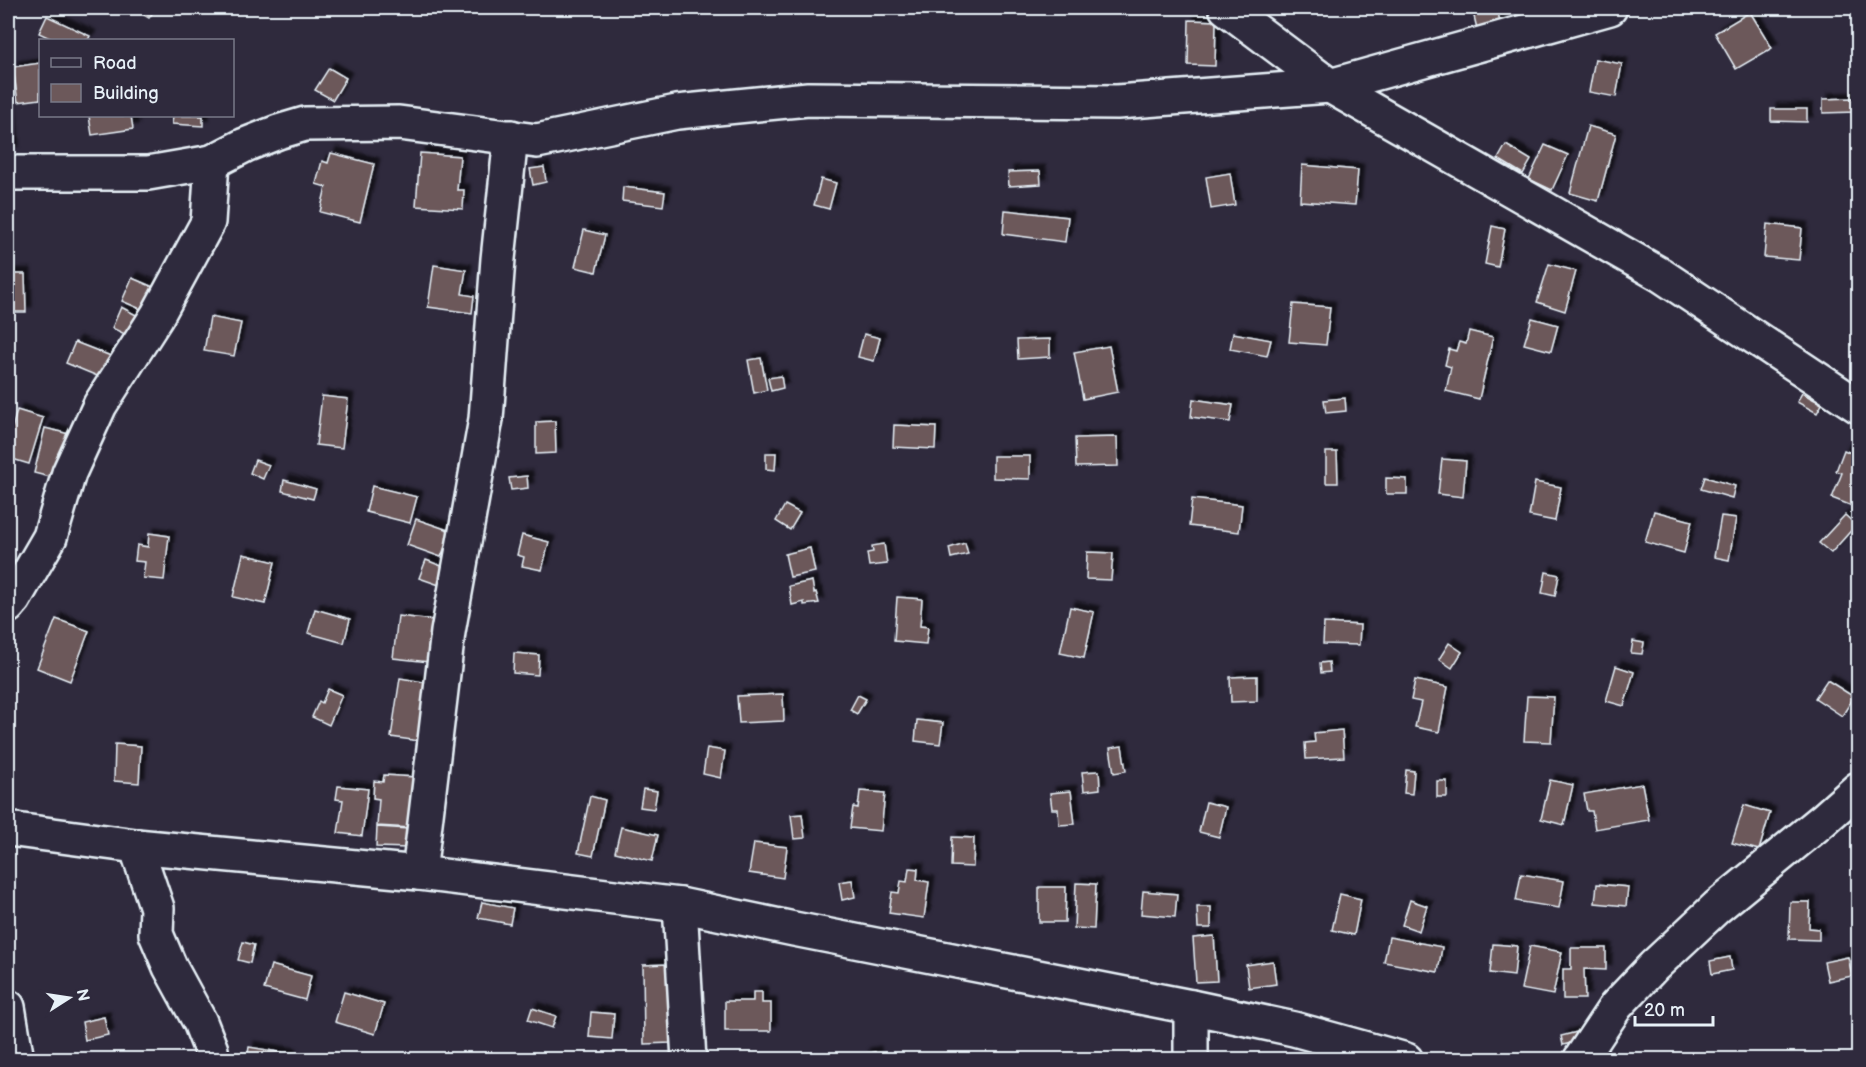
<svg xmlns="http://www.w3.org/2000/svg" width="1866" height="1067" font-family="'Balsamiq Sans',sans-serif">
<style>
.building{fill:#6c585a;stroke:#e8f1f8;stroke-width:1.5;filter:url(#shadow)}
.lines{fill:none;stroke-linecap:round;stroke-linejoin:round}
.minor-casing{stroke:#e8f1f8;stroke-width:38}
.minor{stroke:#2f2a3d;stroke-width:33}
</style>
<defs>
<filter id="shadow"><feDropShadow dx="5.5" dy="-5.5" stdDeviation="1.5" flood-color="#0009"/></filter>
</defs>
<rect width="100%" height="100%" fill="#2f2a3d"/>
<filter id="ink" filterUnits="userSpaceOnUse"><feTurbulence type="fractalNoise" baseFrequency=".0167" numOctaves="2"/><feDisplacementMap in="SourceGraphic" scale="12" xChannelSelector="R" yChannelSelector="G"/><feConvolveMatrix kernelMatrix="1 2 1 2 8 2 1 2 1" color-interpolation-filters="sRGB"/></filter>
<g filter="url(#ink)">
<g class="building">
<polygon points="134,8 156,8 149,18 134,9"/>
<polygon points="1472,8 1497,8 1502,31 1479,37"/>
<polygon points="1514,8 1532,8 1535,21 1517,24"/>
<polygon points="1750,12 1772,48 1736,69 1715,33"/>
<polygon points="47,16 90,36 88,40 54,40 39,33"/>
<polygon points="1189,20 1216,21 1215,66 1188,65"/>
<polygon points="1595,59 1622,64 1616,97 1589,92"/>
<polygon points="40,63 40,99 18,102 13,67"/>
<polygon points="329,68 346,78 333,100 315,90"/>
<polygon points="8,89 13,151 8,152"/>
<polygon points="1855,98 1855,112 1823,113 1823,99"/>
<polygon points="1771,109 1807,109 1807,122 1771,121"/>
<polygon points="89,116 131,116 133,129 92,135"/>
<polygon points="173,116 203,116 203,126 172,124"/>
<polygon points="1588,126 1616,134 1598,201 1570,193"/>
<polygon points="1506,145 1531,160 1523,174 1498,159"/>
<polygon points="1545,145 1568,155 1552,190 1529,179"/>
<polygon points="331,153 374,164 360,222 320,212 326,187 316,184 322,161 328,163"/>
<polygon points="420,153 460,156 457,190 464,190 463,209 416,206"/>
<polygon points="1302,165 1358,170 1355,205 1300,201"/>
<polygon points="544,167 546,182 533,185 530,169"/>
<polygon points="1040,171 1041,184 1009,186 1008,172"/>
<polygon points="1230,173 1235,205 1211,209 1206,177"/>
<polygon points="821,179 836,183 829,209 814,205"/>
<polygon points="623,187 665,192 663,206 622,201"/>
<polygon points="1005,210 1068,217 1065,242 1003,234"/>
<polygon points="1767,224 1802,228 1799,260 1764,257"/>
<polygon points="1492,226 1505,229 1498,267 1485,264"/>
<polygon points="584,230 605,235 596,272 575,267"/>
<polygon points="1549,264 1576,271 1565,311 1537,302"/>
<polygon points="434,265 466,270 462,294 474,296 472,313 428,307"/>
<polygon points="8,274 25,274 26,312 8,312"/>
<polygon points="132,278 153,287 143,310 122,301"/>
<polygon points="1293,304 1330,307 1326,345 1289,342"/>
<polygon points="121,307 140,317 131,337 112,328"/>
<polygon points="210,317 241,323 234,356 204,351"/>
<polygon points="1532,318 1558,325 1551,351 1524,344"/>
<polygon points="1469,331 1493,337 1479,399 1446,391 1451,367 1445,365 1449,349 1456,351 1459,342 1466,344"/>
<polygon points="1233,333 1271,340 1267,356 1230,349"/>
<polygon points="864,334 880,338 874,361 858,357"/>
<polygon points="1050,339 1050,357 1018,359 1017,340"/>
<polygon points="75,342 116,358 107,380 66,363"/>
<polygon points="1109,346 1118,392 1083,399 1074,352"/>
<polygon points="761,358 767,390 754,393 748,360"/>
<polygon points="781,376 783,388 771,391 768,378"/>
<polygon points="1802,393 1822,404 1817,413 1797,402"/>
<polygon points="322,396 348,399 342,448 316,445"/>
<polygon points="1345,398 1346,411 1326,413 1324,400"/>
<polygon points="1193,399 1233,405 1230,422 1191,417"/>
<polygon points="17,410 43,418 29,464 9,458 12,449 8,448 8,432 11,433"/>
<polygon points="555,421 556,453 536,454 536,422"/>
<polygon points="894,425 936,427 935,449 893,447"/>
<polygon points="45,428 77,436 66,481 34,473"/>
<polygon points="1117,437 1118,466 1076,467 1075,438"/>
<polygon points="1844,450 1858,456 1857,508 1832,498 1842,473 1836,471"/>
<polygon points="1326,452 1337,452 1338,483 1326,483"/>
<polygon points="766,453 776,453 775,470 766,469"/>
<polygon points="993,456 1030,456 1030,479 993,478"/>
<polygon points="1442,459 1466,461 1463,497 1438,494"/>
<polygon points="255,460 269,465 263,479 250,473"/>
<polygon points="527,476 528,488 511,490 509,478"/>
<polygon points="1705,477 1735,486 1732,498 1701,489"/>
<polygon points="1386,478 1407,479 1407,494 1386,494"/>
<polygon points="284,480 316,489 313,499 282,491"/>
<polygon points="1535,482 1561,487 1555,521 1529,516"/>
<polygon points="372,486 417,497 410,523 366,512"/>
<polygon points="1192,499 1242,505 1239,532 1189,526"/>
<polygon points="785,505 800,513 790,530 776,521"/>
<polygon points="1654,511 1692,521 1684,553 1645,542"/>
<polygon points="1845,515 1856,525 1831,553 1819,543"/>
<polygon points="1721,516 1736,518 1729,560 1714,557"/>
<polygon points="416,519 451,531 441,557 407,545"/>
<polygon points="149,533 169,536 164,580 143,578 145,562 135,561 137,545 148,547"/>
<polygon points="522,535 549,542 542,570 522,566 524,557 517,555"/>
<polygon points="965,543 968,554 951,558 949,548"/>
<polygon points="884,544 887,564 869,566 867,553 873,552 872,546"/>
<polygon points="810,548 815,572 790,577 785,554"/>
<polygon points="1087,552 1113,553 1111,580 1086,579"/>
<polygon points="243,554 275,562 265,604 233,597"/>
<polygon points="426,560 449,569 442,586 419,578"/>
<polygon points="1546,572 1559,575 1555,596 1542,593"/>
<polygon points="812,581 814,593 816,592 819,603 804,605 804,602 792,605 789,586"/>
<polygon points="897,597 922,599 920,626 928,627 926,644 894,641"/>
<polygon points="1070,607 1094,612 1084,658 1060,653"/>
<polygon points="315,609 350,619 344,643 308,633"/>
<polygon points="398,616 433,620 429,662 393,658"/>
<polygon points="56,619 89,631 70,681 37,668"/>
<polygon points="1324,623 1360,625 1359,645 1323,644"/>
<polygon points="1633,641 1644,643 1642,654 1631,653"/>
<polygon points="1449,643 1462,652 1452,668 1439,659"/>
<polygon points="514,653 539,655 538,675 513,673"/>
<polygon points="1329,662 1330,672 1321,673 1320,663"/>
<polygon points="1616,666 1634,672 1624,706 1606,701"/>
<polygon points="1257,676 1257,701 1231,702 1230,677"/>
<polygon points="400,678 429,683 419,741 391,737"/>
<polygon points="1415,680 1448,687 1439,732 1415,727 1421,702 1411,700"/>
<polygon points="1827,680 1854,697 1842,716 1815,698"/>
<polygon points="328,689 342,695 329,725 312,717 319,701 322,703"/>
<polygon points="783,694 784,721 739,723 737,696"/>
<polygon points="858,695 866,699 857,714 850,710"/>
<polygon points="1527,696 1554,697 1551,742 1524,741"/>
<polygon points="917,720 943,723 940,744 915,741"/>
<polygon points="1342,730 1344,757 1306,759 1305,743 1315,742 1314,733"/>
<polygon points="115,744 141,746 139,783 114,781"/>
<polygon points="1122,746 1126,771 1114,773 1110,748"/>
<polygon points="707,748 725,751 721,778 703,774"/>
<polygon points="1406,770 1414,771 1412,794 1404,793"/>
<polygon points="1099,771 1100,789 1084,791 1082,772"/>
<polygon points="384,775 415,777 412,828 377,826 379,799 373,798 374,781 383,782"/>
<polygon points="1550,780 1573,785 1564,825 1541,819"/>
<rect x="1437" y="781" width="10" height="16"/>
<polygon points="1642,784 1649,820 1595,829 1592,811 1587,811 1584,794"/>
<polygon points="338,786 368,789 362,836 338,833 343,800 336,799"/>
<polygon points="643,789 657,791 654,809 640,807"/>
<polygon points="860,791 885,793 881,831 850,828 853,807 858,808"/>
<polygon points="1071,791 1075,824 1059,825 1058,809 1052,809 1050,793"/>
<polygon points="590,796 605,800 593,856 578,853"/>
<polygon points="1206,802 1226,807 1219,837 1199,832"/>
<polygon points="1744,805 1770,813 1759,850 1732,843"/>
<polygon points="802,814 805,838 794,839 791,815"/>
<polygon points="377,827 409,829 408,848 376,847"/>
<polygon points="621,827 658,835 652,861 615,852"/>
<polygon points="952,837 974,838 973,867 951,866"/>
<polygon points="754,843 787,847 783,878 749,873"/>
<polygon points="909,868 918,869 917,880 929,882 924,918 889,913 892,892 899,893 901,881 907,882"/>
<polygon points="1521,874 1564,881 1559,908 1516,901"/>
<polygon points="852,880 855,897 842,900 839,882"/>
<polygon points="1076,883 1096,884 1094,929 1074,928"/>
<polygon points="1597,884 1628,887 1626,906 1595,903"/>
<polygon points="1039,887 1066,887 1065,922 1039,922"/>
<polygon points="1143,891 1177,894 1175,917 1141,914"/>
<polygon points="1340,894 1361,899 1354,935 1332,930"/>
<polygon points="1410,900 1427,906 1419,931 1402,925"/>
<polygon points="482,902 513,908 510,924 478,918"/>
<polygon points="1790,902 1810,902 1809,928 1819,929 1819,940 1789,939"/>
<polygon points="1197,907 1211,907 1211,928 1198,928"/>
<polygon points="1214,936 1217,981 1196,982 1193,938"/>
<polygon points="1389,937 1442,947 1438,972 1384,962"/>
<polygon points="243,942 254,945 250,963 238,960"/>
<polygon points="1493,944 1517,946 1514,976 1490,973"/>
<polygon points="1530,946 1562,952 1553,995 1521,989"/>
<polygon points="1571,948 1606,948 1606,970 1584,969 1585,999 1563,999 1563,969 1571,969"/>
<polygon points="1730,957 1732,970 1712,974 1710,961"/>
<polygon points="1848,957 1852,976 1828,981 1824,962"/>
<polygon points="1273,961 1276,984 1249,988 1246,965"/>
<polygon points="670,964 671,1043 644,1044 643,965"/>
<polygon points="271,965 311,976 305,1000 264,989"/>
<polygon points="344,992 384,1004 375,1034 335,1022"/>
<polygon points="753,992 762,992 762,1003 771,1003 771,1031 725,1031 725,1001 753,1001"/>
<polygon points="532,1008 556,1016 552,1028 528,1020"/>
<polygon points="591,1012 614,1014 612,1039 589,1037"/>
<polygon points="104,1017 108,1035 85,1040 82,1022"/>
<polygon points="1581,1031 1571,1043 1563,1045 1561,1036"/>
<polygon points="249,1047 291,1054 290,1060 247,1060"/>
<polygon points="875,1052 876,1060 865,1060 864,1054"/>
</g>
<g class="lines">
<g class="minor-casing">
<g id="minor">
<polyline points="1226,8 1330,86 1661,275 1858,406"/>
<polyline points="8,173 148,173 212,162 245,145 278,132 305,124 399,123 537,141 677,112 808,99 1117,102 1330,86 1610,8"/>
<polyline points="8,606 14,599 50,537 69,473 100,405 157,316 208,222 212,162"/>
<polyline points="8,829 136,846 419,873 680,905 794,929 1191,1007 1294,1029 1406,1060"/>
<polyline points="136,846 157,908 156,934 170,967 200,1022 211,1050 212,1060"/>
<polyline points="419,873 448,632 486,419 498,259 511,137"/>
<polyline points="680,905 689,1060"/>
<polyline points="8,1007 17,1060"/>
<polyline points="1191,1007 1191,1060"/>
<polyline points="1580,1060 1616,1006 1654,966 1717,907 1823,820 1858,789"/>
</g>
</g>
<use href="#minor" class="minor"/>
</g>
</g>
<rect width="1866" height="1067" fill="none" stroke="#2f2a3d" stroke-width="30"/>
<rect x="15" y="15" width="1836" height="1037" fill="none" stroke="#e8f1f8" stroke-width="2" filter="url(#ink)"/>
<rect x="39" y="39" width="195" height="78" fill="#2f2a3d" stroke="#797a88" stroke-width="1.5"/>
<rect x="51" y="58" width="30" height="9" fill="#2f2a3d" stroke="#797a88" stroke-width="1.5"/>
<text x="93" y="69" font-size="18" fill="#e8f1f8">Road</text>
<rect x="51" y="84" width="30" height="18" fill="#6c585a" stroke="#797a88" stroke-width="1.5"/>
<text x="93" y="99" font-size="18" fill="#e8f1f8">Building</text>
<g transform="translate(69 998) rotate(78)" stroke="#2f2a3d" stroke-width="4.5" paint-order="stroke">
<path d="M0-4.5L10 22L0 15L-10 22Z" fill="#e8f1f8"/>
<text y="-9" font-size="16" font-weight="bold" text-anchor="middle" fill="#e8f1f8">N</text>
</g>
<path d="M1635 1016v9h78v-9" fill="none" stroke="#e8f1f8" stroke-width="3"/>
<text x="1644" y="1016" font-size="18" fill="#e8f1f8" stroke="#2f2a3d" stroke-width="4.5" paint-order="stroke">20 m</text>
</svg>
